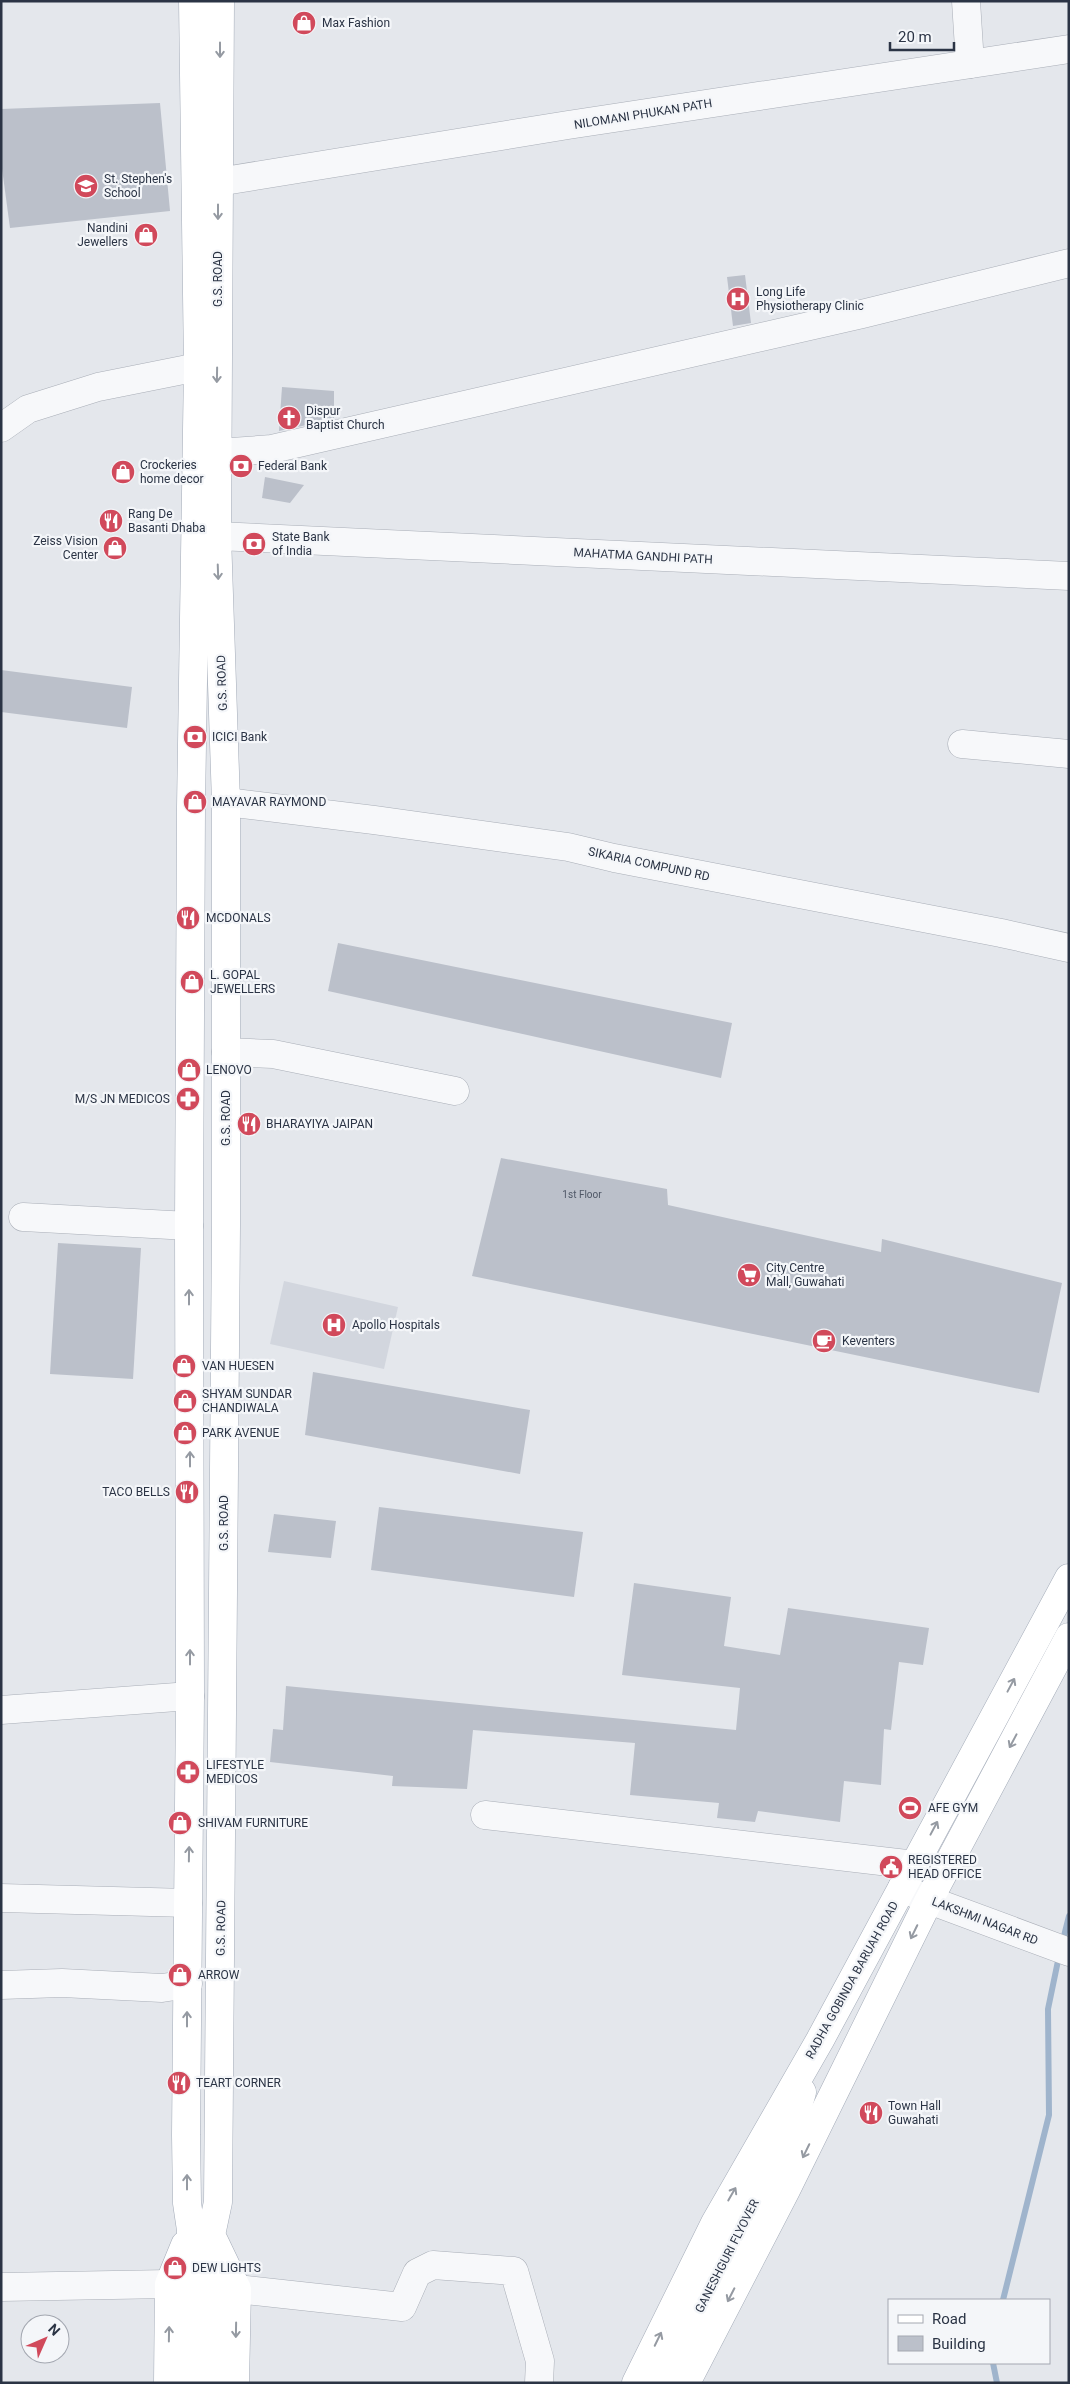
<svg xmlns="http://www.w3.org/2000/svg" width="1070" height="2384" font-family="Roboto,sans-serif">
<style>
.built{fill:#d2d6de}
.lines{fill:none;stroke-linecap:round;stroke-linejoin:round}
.stream{stroke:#9fb4cc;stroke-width:6}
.building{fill:#bbc0ca}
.minor-casing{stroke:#a9aeb7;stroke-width:29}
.major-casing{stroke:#a3abb8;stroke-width:29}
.minor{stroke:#f7f8fa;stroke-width:28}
.major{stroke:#fff;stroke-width:28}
.oneway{stroke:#959aa2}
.labels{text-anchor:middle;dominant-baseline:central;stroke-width:4.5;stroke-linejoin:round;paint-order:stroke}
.number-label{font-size:10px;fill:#4f5766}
.poi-label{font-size:12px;fill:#2b3445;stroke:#f4f6f9;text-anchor:start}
.street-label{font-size:12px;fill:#2b3445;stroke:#f4f6f9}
</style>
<rect width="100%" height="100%" fill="#e4e7ec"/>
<polygon class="built" points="284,1281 398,1307 384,1369 270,1344"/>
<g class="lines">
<g class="stream">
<polyline points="1062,1944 1069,1916"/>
<polyline points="1003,2300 1049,2115 1048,2009 1059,1956"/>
<polyline points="993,2363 997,2383"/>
</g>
</g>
<g class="building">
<polygon points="160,103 170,211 10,228 1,161 1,109"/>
<polygon points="745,275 751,323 733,326 727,277"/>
<polygon points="282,387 334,391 334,419 279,431"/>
<polygon points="265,477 304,485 290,503 262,498"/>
<polygon points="1,670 132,687 127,728 1,712"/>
<polygon points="338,943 732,1023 721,1078 328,991"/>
<polygon points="501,1158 667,1189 668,1205 881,1252 882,1239 1062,1283 1039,1393 472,1276"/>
<polygon points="58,1243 141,1248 133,1379 50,1374"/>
<polygon points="313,1372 530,1410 520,1474 305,1435"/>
<polygon points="379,1507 583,1532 574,1597 371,1570"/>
<polygon points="274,1514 336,1521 331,1558 268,1552"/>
<polygon points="634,1583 731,1597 724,1646 780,1655 788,1608 929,1628 923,1665 899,1662 891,1730 884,1729 881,1785 844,1781 840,1822 758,1811 755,1822 717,1818 719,1803 630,1795 635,1743 473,1730 467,1789 392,1786 393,1776 270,1762 273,1729 283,1730 286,1686 736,1730 740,1688 622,1675"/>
</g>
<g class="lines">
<g class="minor-casing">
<g id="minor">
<polyline points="966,1 970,64"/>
<polyline points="218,182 568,125 1069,49"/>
<polyline points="1,428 28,409 98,387 198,367"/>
<polyline points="217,453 272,449 862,314 1069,263"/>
<polyline points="217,536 1069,576"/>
<polyline points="962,744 1069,754"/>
<polyline points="226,802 374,820 568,847 614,858 1001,933 1069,948"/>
<polyline points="226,1052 273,1054 455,1091"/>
<polyline points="23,1217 189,1226"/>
<polyline points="1,1710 190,1696"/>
<polyline points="485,1815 915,1865"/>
<polyline points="902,1888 929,1900 1069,1952"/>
<polyline points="1,1898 188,1903"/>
<polyline points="1,1985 62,1983 162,1988 188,1984"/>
<polyline points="1,2287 169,2284"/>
<polyline points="237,2289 402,2307 417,2273 433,2265 514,2271 540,2361 539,2383"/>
</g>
</g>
<g class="major-casing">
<g id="major">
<polyline points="214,2241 237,2289 235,2383"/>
<polyline points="168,2383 169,2284 185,2245"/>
<polyline points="189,2383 191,2230 187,2203 186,2135 190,1696 189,1226 191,807 198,367 193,1"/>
<polyline points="209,2383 211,2235 218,2202 226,1226 226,802 217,536 220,1"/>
<polyline points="636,2383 715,2223 820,2040 1069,1578"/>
<polyline points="663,2383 791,2130 802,2092"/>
<polyline points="686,2383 786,2190 929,1900 1069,1637"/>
</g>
</g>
<use href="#minor" class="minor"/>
<use href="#major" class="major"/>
</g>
<defs><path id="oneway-shaft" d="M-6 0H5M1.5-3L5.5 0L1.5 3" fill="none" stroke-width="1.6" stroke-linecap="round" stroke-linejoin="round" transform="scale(1.25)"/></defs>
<g class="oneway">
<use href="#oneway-shaft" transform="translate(220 50) rotate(90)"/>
<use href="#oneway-shaft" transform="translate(218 212) rotate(90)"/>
<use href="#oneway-shaft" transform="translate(217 375) rotate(91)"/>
<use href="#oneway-shaft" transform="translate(218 572) rotate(88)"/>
<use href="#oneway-shaft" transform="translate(189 1297) rotate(-90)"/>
<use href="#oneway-shaft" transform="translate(190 1459) rotate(-90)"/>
<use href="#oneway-shaft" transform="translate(190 1657) rotate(-90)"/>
<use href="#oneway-shaft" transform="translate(1011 1685) rotate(-62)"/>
<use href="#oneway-shaft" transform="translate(1013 1741) rotate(118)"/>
<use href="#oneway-shaft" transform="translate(934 1828) rotate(-62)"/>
<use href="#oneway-shaft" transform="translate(189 1854) rotate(-89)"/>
<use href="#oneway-shaft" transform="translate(914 1932) rotate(116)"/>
<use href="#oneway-shaft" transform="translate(187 2019) rotate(-90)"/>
<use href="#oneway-shaft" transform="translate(806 2151) rotate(116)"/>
<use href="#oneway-shaft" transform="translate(187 2182) rotate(-90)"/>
<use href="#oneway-shaft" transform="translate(732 2194) rotate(-60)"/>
<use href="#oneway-shaft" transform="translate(731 2295) rotate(117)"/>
<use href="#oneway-shaft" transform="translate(236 2330) rotate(91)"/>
<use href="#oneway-shaft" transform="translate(169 2334) rotate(-89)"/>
<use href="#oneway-shaft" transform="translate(658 2339) rotate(-64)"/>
</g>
<defs>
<g id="shop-disc" transform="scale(1.25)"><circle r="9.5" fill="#d1495b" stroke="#f4f6f9"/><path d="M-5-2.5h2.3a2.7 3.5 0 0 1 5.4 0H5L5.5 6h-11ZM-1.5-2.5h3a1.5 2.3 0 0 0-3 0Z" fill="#fff"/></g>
<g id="school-disc" transform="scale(1.25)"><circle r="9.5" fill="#d1495b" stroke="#f4f6f9"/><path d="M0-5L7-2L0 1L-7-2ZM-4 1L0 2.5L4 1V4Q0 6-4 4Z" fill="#fff"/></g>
<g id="hospital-disc" transform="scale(1.25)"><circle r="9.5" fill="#d1495b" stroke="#f4f6f9"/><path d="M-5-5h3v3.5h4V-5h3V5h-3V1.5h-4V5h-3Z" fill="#fff"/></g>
<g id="church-disc" transform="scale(1.25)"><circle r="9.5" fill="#d1495b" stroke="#f4f6f9"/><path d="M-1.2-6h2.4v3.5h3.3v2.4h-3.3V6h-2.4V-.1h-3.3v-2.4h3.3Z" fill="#fff"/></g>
<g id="bank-disc" transform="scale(1.25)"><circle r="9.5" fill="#d1495b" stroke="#f4f6f9"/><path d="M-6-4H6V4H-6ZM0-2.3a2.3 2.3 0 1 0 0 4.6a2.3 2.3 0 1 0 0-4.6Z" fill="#fff"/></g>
<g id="restaurant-disc" transform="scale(1.25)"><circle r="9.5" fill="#d1495b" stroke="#f4f6f9"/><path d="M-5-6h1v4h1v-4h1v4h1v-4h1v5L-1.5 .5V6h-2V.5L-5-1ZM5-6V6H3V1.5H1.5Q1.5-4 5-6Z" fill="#fff"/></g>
<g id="pharmacy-disc" transform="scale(1.25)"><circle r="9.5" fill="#d1495b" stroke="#f4f6f9"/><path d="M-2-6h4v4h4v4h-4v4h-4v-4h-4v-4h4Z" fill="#fff"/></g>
<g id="supermarket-disc" transform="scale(1.25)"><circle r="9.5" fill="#d1495b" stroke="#f4f6f9"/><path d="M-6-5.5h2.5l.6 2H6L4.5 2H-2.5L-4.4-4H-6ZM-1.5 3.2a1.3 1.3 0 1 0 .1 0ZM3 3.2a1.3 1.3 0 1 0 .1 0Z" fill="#fff"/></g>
<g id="cafe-disc" transform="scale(1.25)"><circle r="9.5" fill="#d1495b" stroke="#f4f6f9"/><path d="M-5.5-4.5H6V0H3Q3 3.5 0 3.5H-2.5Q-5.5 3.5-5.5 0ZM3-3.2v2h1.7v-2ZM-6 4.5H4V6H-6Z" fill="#fff"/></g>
<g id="stadium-disc" transform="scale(1.25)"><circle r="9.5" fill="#d1495b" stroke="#f4f6f9"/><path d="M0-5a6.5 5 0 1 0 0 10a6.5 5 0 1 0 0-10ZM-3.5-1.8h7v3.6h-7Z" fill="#fff"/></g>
<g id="civic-disc" transform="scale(1.25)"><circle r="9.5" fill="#d1495b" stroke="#f4f6f9"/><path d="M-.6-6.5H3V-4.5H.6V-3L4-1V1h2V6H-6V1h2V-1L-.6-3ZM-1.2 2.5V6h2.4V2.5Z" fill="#fff"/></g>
</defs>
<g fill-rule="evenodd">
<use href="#shop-disc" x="304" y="23"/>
<use href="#school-disc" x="86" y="186"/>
<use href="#shop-disc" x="146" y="235"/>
<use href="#hospital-disc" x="738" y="299"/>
<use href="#church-disc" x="289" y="418"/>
<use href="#bank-disc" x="241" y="466"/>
<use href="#shop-disc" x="123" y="472"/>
<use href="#restaurant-disc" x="111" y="521"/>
<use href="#bank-disc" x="254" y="544"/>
<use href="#shop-disc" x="115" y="548"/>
<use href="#bank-disc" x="195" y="737"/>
<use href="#shop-disc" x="195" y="802"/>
<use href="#restaurant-disc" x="188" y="918"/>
<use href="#shop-disc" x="192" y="982"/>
<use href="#shop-disc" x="189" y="1070"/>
<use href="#pharmacy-disc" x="188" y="1099"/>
<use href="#restaurant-disc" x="249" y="1124"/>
<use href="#supermarket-disc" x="749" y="1275"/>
<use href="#hospital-disc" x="334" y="1325"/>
<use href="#cafe-disc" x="824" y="1341"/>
<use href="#shop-disc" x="184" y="1366"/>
<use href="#shop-disc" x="185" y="1401"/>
<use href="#shop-disc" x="185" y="1433"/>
<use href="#restaurant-disc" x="187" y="1492"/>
<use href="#pharmacy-disc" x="188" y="1772"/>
<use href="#stadium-disc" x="910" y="1808"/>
<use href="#shop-disc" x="180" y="1823"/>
<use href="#civic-disc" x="891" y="1867"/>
<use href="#shop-disc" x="180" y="1975"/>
<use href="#restaurant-disc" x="179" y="2083"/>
<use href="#restaurant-disc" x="871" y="2113"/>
<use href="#shop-disc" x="175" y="2268"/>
</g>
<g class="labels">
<g class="number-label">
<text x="582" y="1194">1st Floor</text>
</g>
<g class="poi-label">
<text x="322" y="23">Max Fashion</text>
<text x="104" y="179">St. Stephen's<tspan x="104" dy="14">School</tspan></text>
<text x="128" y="228" text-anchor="end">Nandini<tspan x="128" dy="14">Jewellers</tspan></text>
<text x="756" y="292">Long Life<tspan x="756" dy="14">Physiotherapy Clinic</tspan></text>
<text x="306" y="411">Dispur<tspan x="306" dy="14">Baptist Church</tspan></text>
<text x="140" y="465">Crockeries<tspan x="140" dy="14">home decor</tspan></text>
<text x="258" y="466">Federal Bank</text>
<text x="128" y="514">Rang De<tspan x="128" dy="14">Basanti Dhaba</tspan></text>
<text x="272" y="537">State Bank<tspan x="272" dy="14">of India</tspan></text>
<text x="98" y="541" text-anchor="end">Zeiss Vision<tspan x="98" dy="14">Center</tspan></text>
<text x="212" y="737">ICICI Bank</text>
<text x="212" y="802">MAYAVAR RAYMOND</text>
<text x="206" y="918">MCDONALS</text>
<text x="210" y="975">L. GOPAL<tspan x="210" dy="14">JEWELLERS</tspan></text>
<text x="206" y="1070">LENOVO</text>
<text x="170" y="1099" text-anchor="end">M/S JN MEDICOS</text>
<text x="266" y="1124">BHARAYIYA JAIPAN</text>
<text x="766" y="1268">City Centre<tspan x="766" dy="14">Mall, Guwahati</tspan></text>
<text x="352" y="1325">Apollo Hospitals</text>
<text x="842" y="1341">Keventers</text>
<text x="202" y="1366">VAN HUESEN</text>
<text x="202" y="1394">SHYAM SUNDAR<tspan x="202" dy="14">CHANDIWALA</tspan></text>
<text x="202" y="1433">PARK AVENUE</text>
<text x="170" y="1492" text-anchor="end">TACO BELLS</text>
<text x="206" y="1765">LIFESTYLE<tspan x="206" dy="14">MEDICOS</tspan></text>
<text x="928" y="1808">AFE GYM</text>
<text x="198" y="1823">SHIVAM FURNITURE</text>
<text x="908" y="1860">REGISTERED<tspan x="908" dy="14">HEAD OFFICE</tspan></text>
<text x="198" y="1975">ARROW</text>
<text x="196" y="2083">TEART CORNER</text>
<text x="888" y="2106">Town Hall<tspan x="888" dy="14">Guwahati</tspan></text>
<text x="192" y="2268">DEW LIGHTS</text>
</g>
<g class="street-label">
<text transform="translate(643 114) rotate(-9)">NILOMANI PHUKAN PATH</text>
<text transform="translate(218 279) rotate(-90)">G.S. ROAD</text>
<text transform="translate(643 556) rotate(3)">MAHATMA GANDHI PATH</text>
<text transform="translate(222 683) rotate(-92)">G.S. ROAD</text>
<text transform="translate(649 864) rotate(12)">SIKARIA COMPUND RD</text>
<text transform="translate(226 1118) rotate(-90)">G.S. ROAD</text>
<text transform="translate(224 1523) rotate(-90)">G.S. ROAD</text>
<text transform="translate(985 1921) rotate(21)">LAKSHMI NAGAR RD</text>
<text transform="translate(221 1928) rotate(-89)">G.S. ROAD</text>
<text transform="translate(852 1980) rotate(-61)">RADHA GOBINDA BARUAH ROAD</text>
<text transform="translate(727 2256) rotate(-63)">GANESHGURI FLYOVER</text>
</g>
</g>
<rect width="1070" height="2384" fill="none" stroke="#2b3445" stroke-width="5"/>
<rect x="888" y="2299" width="162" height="65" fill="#f4f6f9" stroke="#a4a8b1"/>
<rect x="898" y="2315" width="25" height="8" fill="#ffffff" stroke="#a4a8b1"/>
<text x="932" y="2324" font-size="15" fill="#2b3445">Road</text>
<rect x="898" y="2336" width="25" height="15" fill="#bbc0ca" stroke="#a4a8b1"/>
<text x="932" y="2349" font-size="15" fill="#2b3445">Building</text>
<g transform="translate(45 2339) rotate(45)"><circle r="24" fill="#f4f6f9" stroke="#a4a8b1"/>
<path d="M0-4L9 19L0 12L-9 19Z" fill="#d1495b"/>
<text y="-8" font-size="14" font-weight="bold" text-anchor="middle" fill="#2b3445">N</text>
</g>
<path d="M890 42v8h64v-8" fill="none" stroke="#2b3445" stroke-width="2.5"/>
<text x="898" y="42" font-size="15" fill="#2b3445" stroke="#f4f6f9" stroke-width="4" paint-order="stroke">20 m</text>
</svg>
